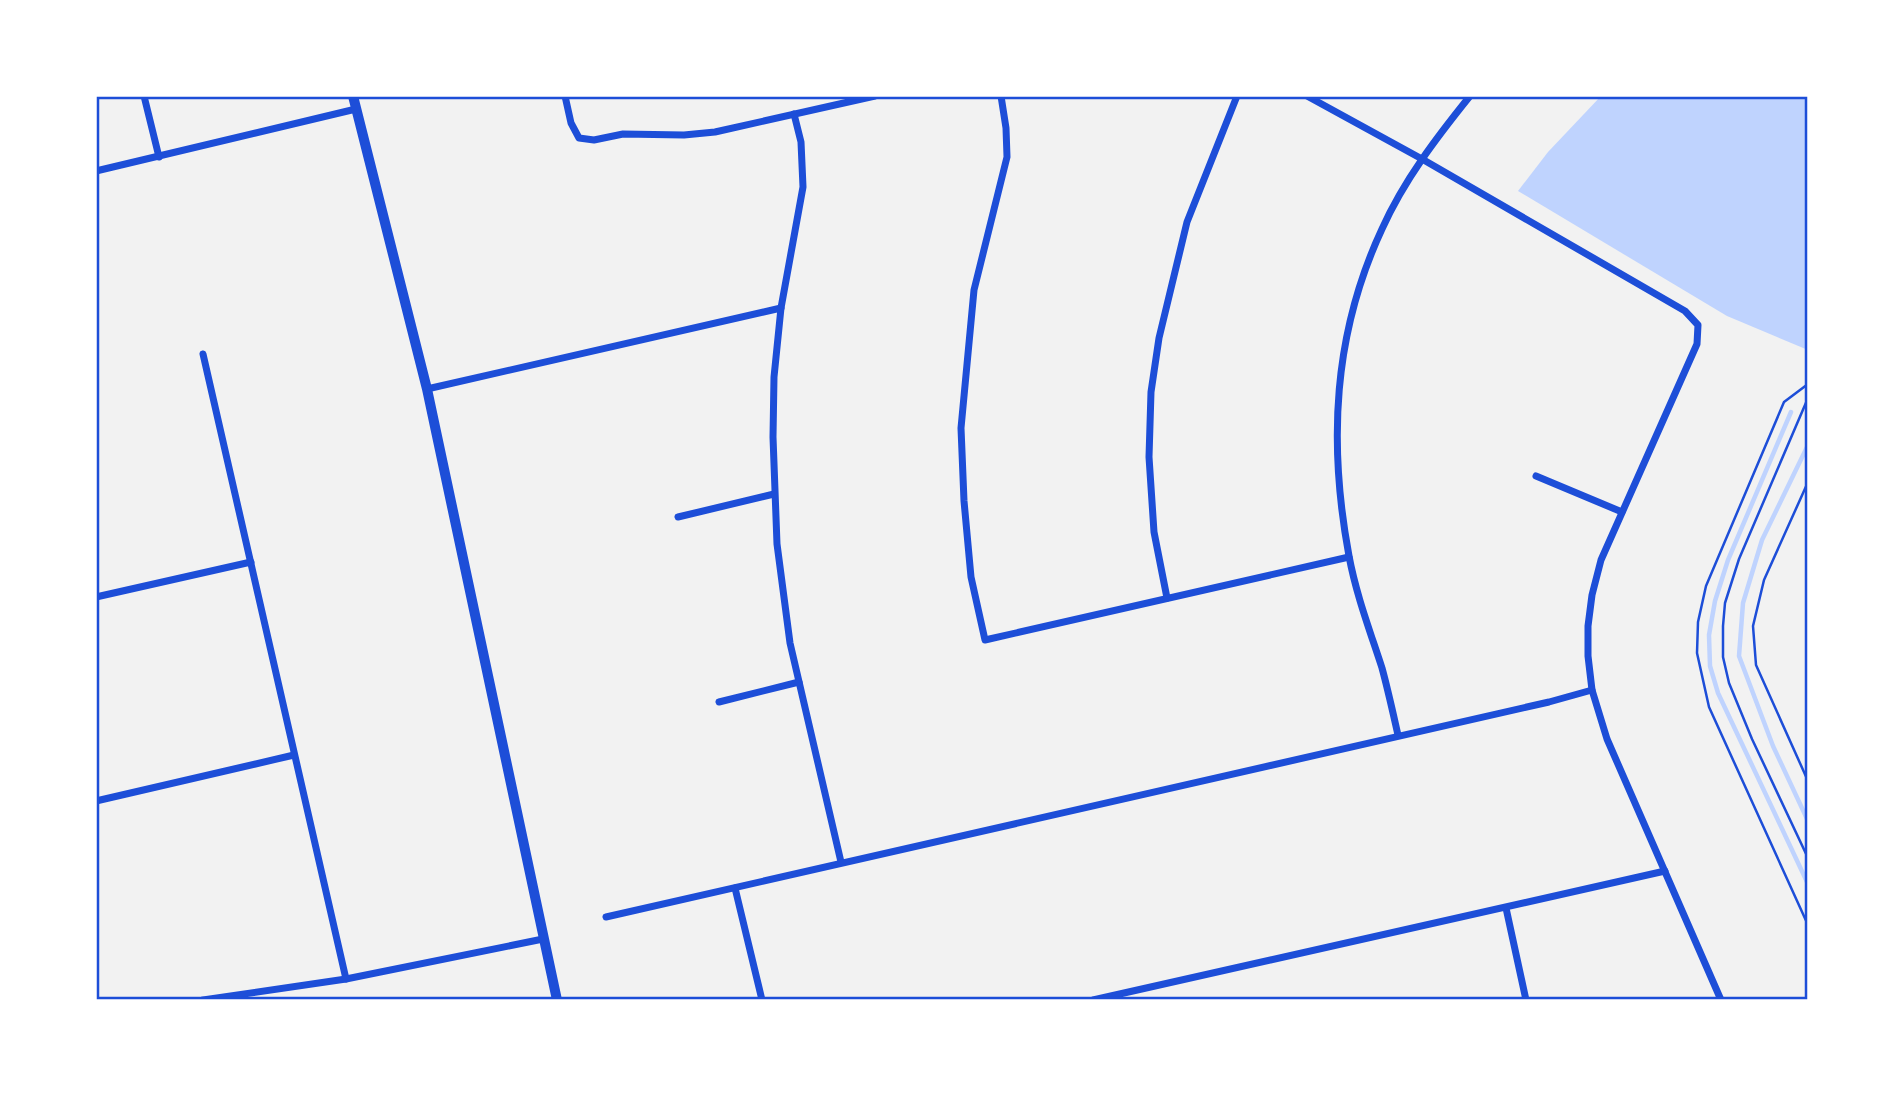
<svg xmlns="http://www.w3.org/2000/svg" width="1904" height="1096" font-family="'Nunito Sans',sans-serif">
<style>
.water{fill:#bfd3fe}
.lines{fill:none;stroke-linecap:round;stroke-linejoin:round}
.stream{stroke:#bfd3fe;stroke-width:4.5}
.path{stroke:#1d4ed8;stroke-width:2.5}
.minor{stroke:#1d4ed8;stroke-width:7}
.tertiary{stroke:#1d4ed8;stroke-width:10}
.neatline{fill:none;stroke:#1d4ed8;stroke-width:2.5}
</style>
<rect width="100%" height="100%" fill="#f2f2f2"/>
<polygon class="water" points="1601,96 1808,96 1808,350 1727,316 1518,191 1548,152"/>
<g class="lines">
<g class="stream">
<polyline points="1791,412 1728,560 1715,601 1709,635 1710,666 1718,693 1808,884"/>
<polyline points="1808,445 1762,540 1743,603 1739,656 1773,746 1808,821"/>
</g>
<g class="path">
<polyline points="1808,384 1784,402 1706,586 1698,622 1697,653 1709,707 1808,925"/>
<polyline points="1808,398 1739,559 1725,603 1723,626 1723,657 1729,683 1752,739 1808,858"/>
<polyline points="1808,482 1764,580 1753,626 1756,665 1808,781"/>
</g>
<g class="minor">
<polyline points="144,96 159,157"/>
<polyline points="565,96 571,123 579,138 594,140 623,134 684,135 715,132 875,96"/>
<polyline points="1001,96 1006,128 1007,157 974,290 961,428 964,501 971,577 985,640 1349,557"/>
<polyline points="1307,96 1422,159 1685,311 1698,325 1697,344 1601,560 1592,595 1588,626 1588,656 1592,690 1607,739 1721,1000"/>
<polyline points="794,114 801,142 803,187 781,308 774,377 773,437 777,544 790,643 841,862"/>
<polyline points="96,171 356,109"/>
<polyline points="203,354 346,979"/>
<polyline points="427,389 781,308"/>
<polyline points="1536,476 1622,512"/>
<polyline points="678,517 774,494"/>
<polyline points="96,597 251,562"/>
<polyline points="1167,598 1154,532 1149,457 1151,392 1159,338 1187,222 1237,96"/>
<polyline points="719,702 799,682"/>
<path d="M1398 735C1393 713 1388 690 1382 668 1370 631 1356 594 1349 556 1328 443 1333 334 1382 229 1404 180 1437 137 1470 96"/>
<polyline points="96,801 294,755"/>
<polyline points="735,888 762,1000"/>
<polyline points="1506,908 1526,1000"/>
<polyline points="606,917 1549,702 1592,690"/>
<polyline points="203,1000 346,979 543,939"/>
<polyline points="1093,1000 1665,871"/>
</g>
<polyline class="tertiary" points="353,96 427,389 557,1000"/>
</g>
<rect width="1904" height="1096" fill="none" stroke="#ffffff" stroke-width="196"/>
<rect x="98" y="98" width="1708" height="900" class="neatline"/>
</svg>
